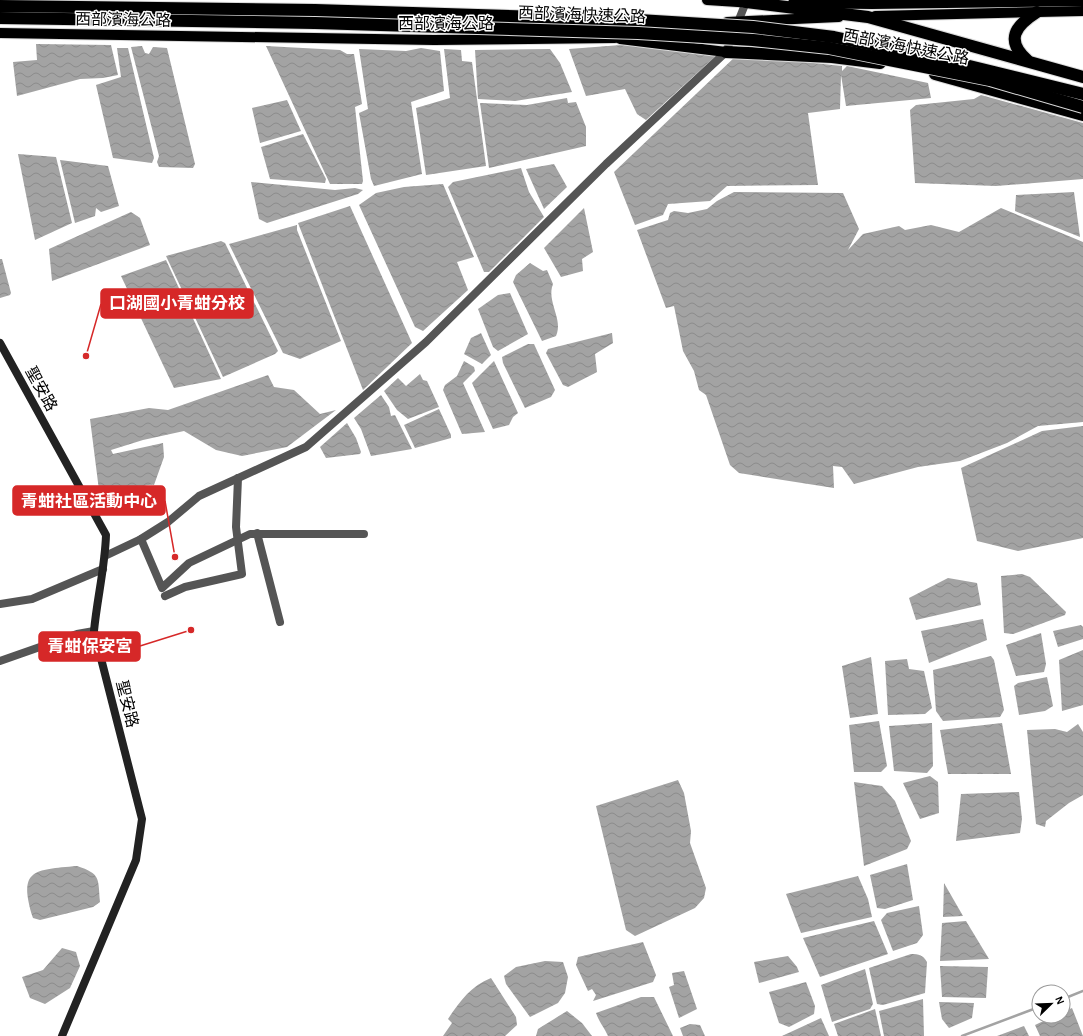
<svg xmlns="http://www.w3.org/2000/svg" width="1083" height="1036" font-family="'Alegreya Sans','Noto Sans TC',sans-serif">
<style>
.water{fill:url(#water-waves)}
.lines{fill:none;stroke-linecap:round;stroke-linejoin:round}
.stream{stroke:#a3a3a3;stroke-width:2.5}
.primary-casing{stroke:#dbdbdb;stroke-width:12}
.highway-casing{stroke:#dbdbdb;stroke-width:14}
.street{stroke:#555;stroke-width:8}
.secondary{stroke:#222;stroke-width:8}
.primary{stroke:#000;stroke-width:10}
.highway{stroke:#000;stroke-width:12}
.highway-bridge-casing{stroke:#dbdbdb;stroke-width:14;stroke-linecap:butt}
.highway-bridge{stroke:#000;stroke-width:12}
.labels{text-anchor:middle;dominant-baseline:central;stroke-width:3;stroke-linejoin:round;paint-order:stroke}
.street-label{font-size:16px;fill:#000;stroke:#fff}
.leader{fill:none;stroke:#d62828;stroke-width:1.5}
.callout-dot{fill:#d62828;stroke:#fff;stroke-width:1.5}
.callout{fill:#d62828;stroke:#d62828;stroke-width:1.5}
.callout-label{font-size:17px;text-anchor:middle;font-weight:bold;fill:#fff}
</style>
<defs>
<pattern id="water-waves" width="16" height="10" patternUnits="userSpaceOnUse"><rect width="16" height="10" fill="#a3a3a3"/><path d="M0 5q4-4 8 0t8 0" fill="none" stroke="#8b8b8b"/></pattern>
</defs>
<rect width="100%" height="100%" fill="#fff"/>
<g class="water">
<polygon points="36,44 111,45 118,75 103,78 80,79 17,96 13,62 37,60"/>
<polygon points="621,45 670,47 719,53 646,120 637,114 625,89 586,96 569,49"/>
<polygon points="142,46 145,53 149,54 153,47 167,48 195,164 193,168 159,167 157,162 159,156 131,47"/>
<polygon points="266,46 340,50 347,54 354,54 362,104 355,107 363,181 362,184 330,184"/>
<polygon points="117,48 128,48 154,158 152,163 113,158 96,85 121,77"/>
<polygon points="421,48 440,51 444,91 411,102 422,174 374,186 371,179 359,113 368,109 359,49 406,51"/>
<polygon points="444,49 461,50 462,61 472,62 486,166 426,175 416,108 450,98"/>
<polygon points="550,49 560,63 572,92 515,101 478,99 475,50"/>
<polygon points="737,55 842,66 842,71 847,66 928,83 931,98 846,106 841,75 840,109 808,113 818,185 727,186 710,201 668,204 663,215 635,225 614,172"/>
<polygon points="981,95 1083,123 1083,179 996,186 915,183 910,110 916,105 974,99"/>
<polygon points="567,98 568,103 576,102 586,127 586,146 489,168 480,103 527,105"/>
<polygon points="287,100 301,131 260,143 252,108"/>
<polygon points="303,134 326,179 325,183 270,179 261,147"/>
<polygon points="18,154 56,157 72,223 35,240"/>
<polygon points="60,160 108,166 119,206 101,212 96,208 95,216 75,223"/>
<polygon points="554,164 567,187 544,209 526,169"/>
<polygon points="521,168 529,192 544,217 489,272 484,272 448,187 453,182"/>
<polygon points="251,182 335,190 355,188 363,190 358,194 267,223 259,219"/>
<polygon points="443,184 474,257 457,262 468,290 423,331 415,327 359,205 376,193 404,187"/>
<polygon points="734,192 843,193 859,229 848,250 863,234 899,226 905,230 931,225 959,232 1001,208 1083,242 1083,422 1038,426 1007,443 960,461 918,467 854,484 842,467 833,466 834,488 739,473 730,465 706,395 699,390 694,371 683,351 674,306 666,308 637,230 668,220 670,213 674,211 688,213 707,209 717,201"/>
<polygon points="1074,192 1080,237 1015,211 1016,195"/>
<polygon points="350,206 412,343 363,390 298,223"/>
<polygon points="584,208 593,252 582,259 583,271 561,277 544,248"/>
<polygon points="131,212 140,218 150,245 52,281 49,249"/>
<polygon points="297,225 297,230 341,341 300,359 283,353 229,244"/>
<polygon points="221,241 225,243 278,351 275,354 223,377 166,256"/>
<polygon points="0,259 2,259 11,293 10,295 0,298"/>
<polygon points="166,260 221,379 174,388 121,276"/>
<path d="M530 263 543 271 547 270 553 284C546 301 564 320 556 336L542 341 513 282 516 275Z"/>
<polygon points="510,293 528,334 498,351 493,347 478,309 498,295"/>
<polygon points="481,333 491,355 482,364 464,354 471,338"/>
<polygon points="612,333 613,343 595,354 597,372 568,387 563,385 546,353 548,349"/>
<polygon points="528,344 534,344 555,390 551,397 525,408 503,363 502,357"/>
<polygon points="464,361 474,367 475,371 463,383 485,432 462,434 443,390 445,385 457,376"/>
<polygon points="494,361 518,413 513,417 509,425 493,429 472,383"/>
<polygon points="420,374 423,380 427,381 439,407 408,419 397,410 384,391 398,378 406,386"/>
<path d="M268 375 274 387 294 390 320 414 336 410 287 447 242 456 216 450 184 431 143 440 111 450 113 454 163 443 164 457 154 485C146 484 140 487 136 494L130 489 120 490 102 514 90 419 149 408 168 410Z"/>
<polygon points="381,395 389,407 391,416 395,415 412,449 371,456 361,429 354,418"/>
<polygon points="439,409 451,435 451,438 415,448 404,425"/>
<polygon points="347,423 356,438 361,452 360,454 326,458 320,447"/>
<polygon points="1083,426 1083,538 1018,551 977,541 961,468 1042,431"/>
<polygon points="1022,574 1030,577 1066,612 1065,615 1013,634 1004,633 1001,576"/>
<polygon points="948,578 977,583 981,605 916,620 909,598"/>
<polygon points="983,619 987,640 929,663 921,631"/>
<polygon points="1081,625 1083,627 1083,639 1058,647 1053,631"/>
<polygon points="1041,633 1046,664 1044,672 1016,676 1006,645"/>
<polygon points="1083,650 1083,705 1062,711 1059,660"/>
<polygon points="991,656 994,660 1004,710 1000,717 943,721 936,711 933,670"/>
<polygon points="871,657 878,714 850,718 842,666"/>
<polygon points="907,659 909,669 924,671 932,708 925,714 888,715 885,661"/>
<polygon points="1047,677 1053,706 1045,711 1019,715 1014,686 1018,683"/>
<polygon points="879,721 887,766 881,772 854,772 849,725"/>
<polygon points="932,723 933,766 927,773 894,771 889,726"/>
<polygon points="1002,723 1011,774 948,774 940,730"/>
<polygon points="1078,724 1083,732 1083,795 1069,803 1046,821 1045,827 1036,824 1027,730 1055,729 1067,732"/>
<polygon points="930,776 938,782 939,813 920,819 903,783"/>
<polygon points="678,780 684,793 691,831 690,843 706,888 704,898 695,908 635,936 626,930 596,806"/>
<polygon points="854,782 882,786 895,801 911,841 907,849 864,866"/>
<polygon points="1019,792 1022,819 1020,833 956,841 961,794"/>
<polygon points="907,864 913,900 885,909 877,908 870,875"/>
<path d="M77 866C101 874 98 878 100 902L93 907 40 920 33 918C18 869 33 870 77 866Z"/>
<polygon points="858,876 868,899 872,917 801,933 786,894"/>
<polygon points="944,883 963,916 943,917"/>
<polygon points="919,906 923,935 917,943 893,951 881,920 887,913"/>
<polygon points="874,921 888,954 820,977 803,938"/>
<polygon points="966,921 989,959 940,961 942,923"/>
<polygon points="643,942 656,975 653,982 593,1001 596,995 592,989 588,991 576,965 578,957"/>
<polygon points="62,948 76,952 80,966 70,988 45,1004 30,998 22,977 43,970"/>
<path d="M911 954C919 954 923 955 927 962L925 993 883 1005 877 1004 869 968Z"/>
<polygon points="788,956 797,967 799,972 759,983 754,962"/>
<polygon points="545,961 563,962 568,977 565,993 558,1003 530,1017 506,984 504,976 516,967"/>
<polygon points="940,966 988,967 986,998 942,997"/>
<polygon points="865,969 873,1004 870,1009 832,1022 821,985"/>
<polygon points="684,971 697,1009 679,1018 669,987 674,985 672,973"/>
<path d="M491 978 516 1017 517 1025 505 1036H443L452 1023 448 1019C460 1001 471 986 491 978Z"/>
<polygon points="806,982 815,1006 814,1014 789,1027 779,1023 769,992"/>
<path d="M641 997H654L673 1036H608C604 1027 599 1022 596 1013Z"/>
<polygon points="923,999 924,1036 884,1036 879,1011"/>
<polygon points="939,1002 974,1003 972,1018 949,1028 942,1019"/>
<polygon points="1072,1008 1083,1036 1040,1036 1035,1025 1054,1016 1063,1016 1063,1012"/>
<polygon points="875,1009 881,1036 838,1036 834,1024"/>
<polygon points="567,1011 582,1023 592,1036 536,1036 538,1029"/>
<polygon points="821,1018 829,1036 782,1036"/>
<polygon points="690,1024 700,1025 705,1036 683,1036 680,1028"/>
<polygon points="1024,1026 1029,1036 997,1036"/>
</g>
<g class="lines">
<g class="stream">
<polyline points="1063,999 1083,991"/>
<polyline points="962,1036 1039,1007"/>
</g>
<g class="primary-casing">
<g id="primary">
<polyline points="707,0 753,3"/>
<polyline points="793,3 872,4 1083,1"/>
<polyline points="875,16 1083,11"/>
<polyline points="727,22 839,17"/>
<polyline points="0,33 434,40 614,38 628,36"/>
<polyline points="620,39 726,52"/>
</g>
</g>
<g class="highway-casing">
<g id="highway">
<polyline points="746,2 868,17 1083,77"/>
<polyline points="0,6 315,10"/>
<polyline points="0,18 315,23"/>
<polyline points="726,52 832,57 880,63"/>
<path d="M1027 60C1005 40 1015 26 1037 12"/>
<polyline points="935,74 1083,115"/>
</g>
</g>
<g class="street">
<polyline points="257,533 280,622"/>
<polyline points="141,539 162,588 189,563 250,534 364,534"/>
<polyline points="105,556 141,539 168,522 199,496 306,447 426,342 606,164 726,52 746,2"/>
<polyline points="165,596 185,587 242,574 236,527 238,478"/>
<polyline points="0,604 32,599 103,569"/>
<polyline points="0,661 77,634 94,631"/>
</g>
<path class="secondary" d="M0 343 106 535C105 567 97 599 94 631L142 819 136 860 62 1036"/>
<use href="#primary" class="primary"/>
<use href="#highway" class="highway"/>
<g class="highway-bridge-casing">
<g id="highway-bridge">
<polyline points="315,10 639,20 753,27 834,37 949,61 1083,94"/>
<polyline points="315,23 638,33 753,40 829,48 990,80 1083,107"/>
</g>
</g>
<use href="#highway-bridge" class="highway-bridge"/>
</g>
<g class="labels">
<g class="street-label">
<text transform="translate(582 15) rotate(2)">西部濱海快速公路</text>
<text transform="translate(123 20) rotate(1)">西部濱海公路</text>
<text x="446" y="24">西部濱海公路</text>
<text transform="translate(906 47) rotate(11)">西部濱海快速公路</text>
<text transform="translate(41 389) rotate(61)">聖安路</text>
<text transform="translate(127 704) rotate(76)">聖安路</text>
</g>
</g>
<path class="leader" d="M86 356L101 304M175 557L165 501M191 630L140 646"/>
<g class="callout-dot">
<circle cx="86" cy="356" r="4"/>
<circle cx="175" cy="557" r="4"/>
<circle cx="191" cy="630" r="4"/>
</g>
<g class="callout">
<rect x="101" y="289" width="152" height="29" rx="4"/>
<rect x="13" y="486" width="152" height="29" rx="4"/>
<rect x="39" y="632" width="101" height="29" rx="4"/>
</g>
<g class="callout-label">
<text x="177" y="309">口湖國小青蚶分校</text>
<text x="89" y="507">青蚶社區活動中心</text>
<text x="90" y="652">青蚶保安宮</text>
</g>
<g transform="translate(1051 1004) rotate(67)"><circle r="19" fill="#ffffff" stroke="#999999"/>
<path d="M0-3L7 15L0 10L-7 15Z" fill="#000000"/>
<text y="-6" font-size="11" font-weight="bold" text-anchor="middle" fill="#000000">N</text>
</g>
</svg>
